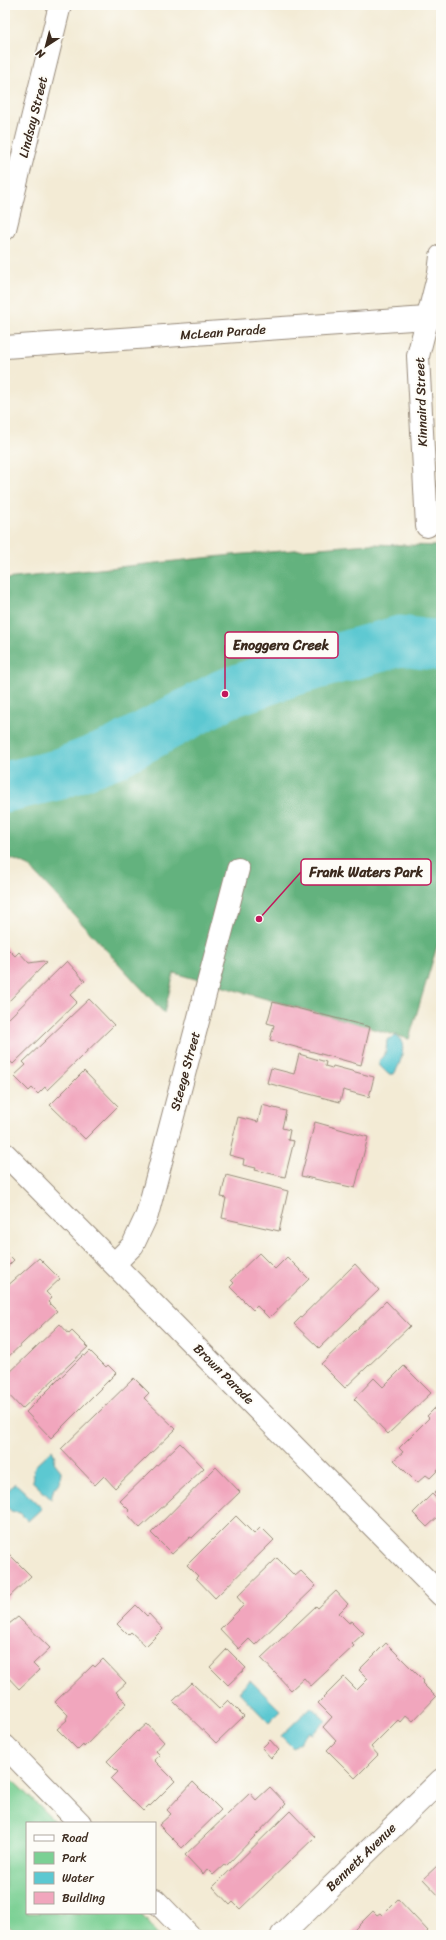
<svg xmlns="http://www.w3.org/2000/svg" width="446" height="1940" font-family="Sriracha,sans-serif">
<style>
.green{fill:#7bd094;stroke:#5b7d59}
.forest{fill:#64b27e;stroke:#506e4e}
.water{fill:#5bc8d1;stroke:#4b7978}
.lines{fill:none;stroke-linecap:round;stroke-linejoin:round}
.river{stroke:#5bc8d1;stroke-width:51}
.building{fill:#f1a6bd}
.street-casing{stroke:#978a7a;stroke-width:24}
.street{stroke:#fff;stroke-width:22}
.labels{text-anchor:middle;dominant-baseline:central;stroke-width:4;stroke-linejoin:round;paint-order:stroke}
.street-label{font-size:13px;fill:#3b2a1e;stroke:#fdfcf7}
.leader{fill:none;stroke:#c2185b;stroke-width:1.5}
.callout-dot{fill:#c2185b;stroke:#fdfcf7;stroke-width:1.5}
.callout{fill:#fdfcf7;stroke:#c2185b;stroke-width:1.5}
.callout-label{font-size:14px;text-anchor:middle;font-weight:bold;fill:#3b2a1e}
</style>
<rect width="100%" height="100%" fill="#fdfcf7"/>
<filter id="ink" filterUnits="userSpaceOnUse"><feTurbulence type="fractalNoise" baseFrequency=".025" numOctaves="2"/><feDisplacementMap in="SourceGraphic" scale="8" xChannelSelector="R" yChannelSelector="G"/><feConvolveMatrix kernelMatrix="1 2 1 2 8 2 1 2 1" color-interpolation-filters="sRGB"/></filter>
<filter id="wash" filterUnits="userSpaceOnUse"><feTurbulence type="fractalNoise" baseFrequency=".012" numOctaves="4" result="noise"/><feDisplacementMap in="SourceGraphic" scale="16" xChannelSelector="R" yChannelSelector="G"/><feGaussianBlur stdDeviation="0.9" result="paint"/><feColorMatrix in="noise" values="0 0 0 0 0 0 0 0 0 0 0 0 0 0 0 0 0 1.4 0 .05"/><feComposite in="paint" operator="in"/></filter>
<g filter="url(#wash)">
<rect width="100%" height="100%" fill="#f3ebd5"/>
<polygon class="green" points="5,1773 56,1823 27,1823 27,1913 140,1913 159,1935 19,1935 5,1923"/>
<polygon class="forest" points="369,544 441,546 441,933 409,1039 174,973 164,1013 29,866 5,856 5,579 232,555"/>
<g class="water">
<path d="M396 1036C409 1042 400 1065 394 1074H388L380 1066 379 1061 386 1052 387 1040Z"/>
<polygon points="52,1450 55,1457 54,1462 61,1471 60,1483 54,1488 51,1499 32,1481 35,1466"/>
<polygon points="15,1483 42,1508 28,1521 20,1513 11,1511 5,1505 5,1494"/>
<polygon points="250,1680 281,1711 269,1723 239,1692"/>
<polygon points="311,1707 326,1721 312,1734 310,1732 293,1748 281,1736"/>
</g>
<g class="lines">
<polyline class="river" points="5,787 57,775 116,752 225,694 292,671 400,641 441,646"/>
</g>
<g id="blocks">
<g class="building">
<polygon points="5,946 15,956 19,952 29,963 43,961 46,963 5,1005"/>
<polygon points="67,961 85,981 70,995 77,1002 13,1064 5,1057 5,1022"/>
<polygon points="89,999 114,1025 47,1090 45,1087 38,1094 32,1088 29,1091 14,1076 26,1065 23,1062"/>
<polygon points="273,1002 370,1027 361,1065 270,1040 274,1025 267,1023"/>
<polygon points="299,1054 326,1062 325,1066 332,1068 333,1066 374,1077 369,1097 343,1090 340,1102 267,1083 271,1068 294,1074"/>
<polygon points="84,1071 118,1106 85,1139 50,1105"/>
<polygon points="262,1105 286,1111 282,1128 290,1130 288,1140 294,1141 285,1177 255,1170 256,1168 243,1165 244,1159 229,1155 238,1117 258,1122"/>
<polygon points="315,1122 368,1137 355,1188 301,1176"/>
<polygon points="226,1175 288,1191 279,1231 222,1218 226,1198 221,1197"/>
<polygon points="5,1251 14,1260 5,1269"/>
<polygon points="259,1253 275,1269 287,1257 309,1279 269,1318 257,1306 253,1310 230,1287 234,1283 231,1280"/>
<polygon points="39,1258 60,1279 46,1292 52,1298 48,1302 57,1311 7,1358 5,1356 5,1288"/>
<polygon points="355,1264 379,1290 319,1348 294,1324"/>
<polygon points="386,1301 410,1326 345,1388 321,1364"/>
<polygon points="60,1324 69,1334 72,1331 88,1347 22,1409 5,1391 5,1377"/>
<polygon points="90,1351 106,1367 108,1365 116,1373 51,1438 26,1412 83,1355 85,1356"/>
<polygon points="404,1366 431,1393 388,1434 354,1399 374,1378 383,1387"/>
<polygon points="134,1378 149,1393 144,1398 176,1429 115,1488 104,1476 95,1485 61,1449"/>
<polygon points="441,1402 441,1467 430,1478 426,1475 417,1483 394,1460 403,1452 399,1448 429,1418 427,1416"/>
<polygon points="180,1443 204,1468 140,1528 127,1514 130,1511 120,1501"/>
<polygon points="216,1467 240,1492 192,1538 190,1537 172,1554 151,1533"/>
<polygon points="441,1486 441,1500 434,1493"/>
<polygon points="432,1494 441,1503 441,1514 427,1527 413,1513"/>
<polygon points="236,1516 254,1534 261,1527 274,1540 215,1598 196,1578 198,1576 187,1565"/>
<polygon points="6,1551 31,1576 5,1601 5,1552"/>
<polygon points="277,1558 295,1576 301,1571 316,1586 255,1645 249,1639 239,1649 220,1629 244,1605 237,1597"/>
<polygon points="336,1591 348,1604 339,1613 349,1623 352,1621 364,1633 352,1644 354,1646 311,1686 304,1678 291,1690 261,1658 316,1606 318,1608"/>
<polygon points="136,1605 147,1616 149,1614 163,1629 146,1646 131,1632 128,1635 117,1624"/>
<polygon points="18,1617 50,1648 33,1664 39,1670 19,1689 5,1674 5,1627"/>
<polygon points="386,1643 424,1681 422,1683 436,1697 413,1721 406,1715 400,1722 398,1720 371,1747 378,1755 355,1778 327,1750 336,1741 323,1727 332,1717 318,1703 344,1677 357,1690 368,1679 359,1670"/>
<polygon points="227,1649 246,1668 228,1685 210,1667"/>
<polygon points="103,1659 126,1683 116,1692 127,1703 84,1747 83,1745 78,1750 57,1729 67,1720 66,1719 68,1715 55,1702 93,1665 95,1667"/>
<polygon points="192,1683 219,1709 228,1700 244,1716 216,1743 173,1701"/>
<polygon points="147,1724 164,1742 156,1751 160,1755 154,1760 175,1781 150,1806 149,1805 143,1811 111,1779 118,1772 107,1761 137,1731 138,1732"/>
<polygon points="270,1740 279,1750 271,1758 262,1748"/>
<polygon points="193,1782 221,1810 182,1848 159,1825 171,1814 167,1810"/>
<polygon points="270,1787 286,1804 226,1866 224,1865 213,1875 207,1869 203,1874 185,1855 250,1793 256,1800"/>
<polygon points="290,1811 315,1837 240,1909 233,1902 230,1905 213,1887"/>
<polygon points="438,1865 441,1868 441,1898 423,1879"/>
<polygon points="398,1899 428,1931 424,1935 349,1935 373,1911 377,1915 380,1913 382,1915"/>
</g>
</g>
</g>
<g filter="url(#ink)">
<use href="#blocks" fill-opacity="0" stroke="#978a7a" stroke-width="1"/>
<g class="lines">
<g class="street-casing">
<g id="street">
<polyline points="5,229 60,5"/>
<polyline points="5,347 441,317"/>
<polyline points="427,526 418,356 439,273 441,256"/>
<polyline points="5,1154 441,1595"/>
<polyline points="115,1263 133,1245 147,1215 238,869"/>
<polyline points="5,1746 80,1823"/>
<polyline points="155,1900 189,1935"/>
<polyline points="282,1935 441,1780"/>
</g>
</g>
<use href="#street" class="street"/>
</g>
</g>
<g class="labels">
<g class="street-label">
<text transform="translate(33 117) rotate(-76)">Lindsay Street</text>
<text transform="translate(223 332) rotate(-4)">McLean Parade</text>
<text transform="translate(421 402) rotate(-92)">Kinnaird Street</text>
<text transform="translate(185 1071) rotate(-75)">Steege Street</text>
<text transform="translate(224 1374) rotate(45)">Brown Parade</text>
<text transform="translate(361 1857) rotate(-44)">Bennett Avenue</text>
</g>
</g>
<path class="leader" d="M225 694L225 645M259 919L301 872"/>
<g class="callout-dot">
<circle cx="225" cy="694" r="4"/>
<circle cx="259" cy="919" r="4"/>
</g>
<g class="callout">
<rect x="225" y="632" width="113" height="26" rx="4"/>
<rect x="301" y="859" width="130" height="26" rx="4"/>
</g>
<g class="callout-label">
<text x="281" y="650">Enoggera Creek</text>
<text x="366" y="877">Frank Waters Park</text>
</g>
<rect width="446" height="1940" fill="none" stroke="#fdfcf7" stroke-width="20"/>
<rect x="26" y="1822" width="130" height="92" fill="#fdfcf7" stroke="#afa8a0"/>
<rect x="34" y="1835" width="20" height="6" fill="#ffffff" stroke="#afa8a0"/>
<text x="62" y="1842" font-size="12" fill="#3b2a1e">Road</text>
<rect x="34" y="1852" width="20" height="12" fill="#7bd094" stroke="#afa8a0"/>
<text x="62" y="1862" font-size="12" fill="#3b2a1e">Park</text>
<rect x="34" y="1872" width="20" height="12" fill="#5bc8d1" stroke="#afa8a0"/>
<text x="62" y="1882" font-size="12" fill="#3b2a1e">Water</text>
<rect x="34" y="1892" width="20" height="12" fill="#f1a6bd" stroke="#afa8a0"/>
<text x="62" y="1902" font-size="12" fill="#3b2a1e">Building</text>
<g transform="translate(46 46) rotate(216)" stroke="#fdfcf7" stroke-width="3" paint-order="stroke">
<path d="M0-3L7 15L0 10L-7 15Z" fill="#3b2a1e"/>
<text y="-6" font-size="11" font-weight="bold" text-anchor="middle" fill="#3b2a1e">N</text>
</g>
</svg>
